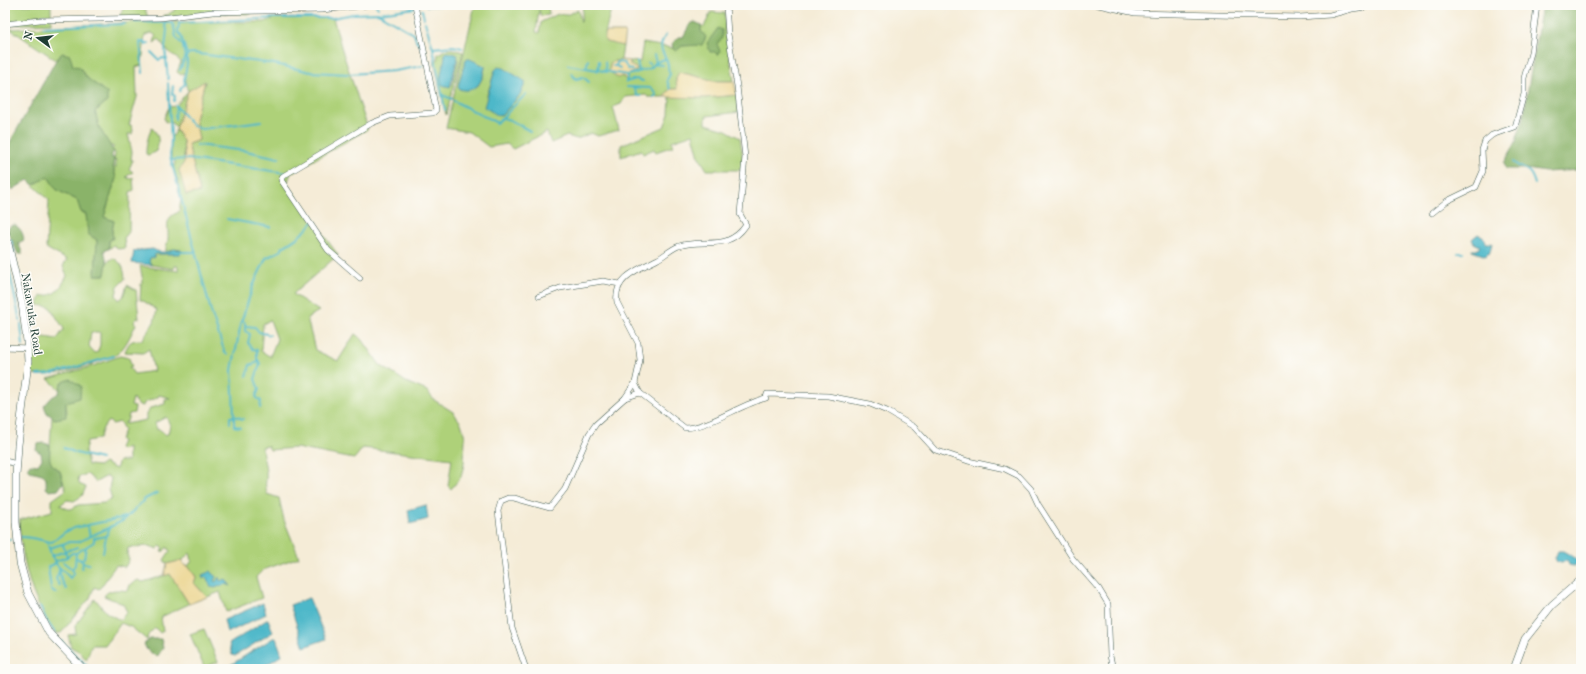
<svg xmlns="http://www.w3.org/2000/svg" width="1586" height="674" font-family="'IM FELL French Canon',serif">
<style>
.green{fill:#aed179;stroke:#668756;fill-rule:evenodd}
.forest{fill:#8ab369;stroke:#54784e}
.sand{fill:#eeda9e;stroke:#868c69}
.water{fill:#4db8c9;stroke:#367a7e}
.lines{fill:none;stroke-linecap:round;stroke-linejoin:round}
.stream{stroke:#4db8c9;stroke-width:2}
.minor-casing{stroke:#3f574c;stroke-width:6}
.secondary-casing{stroke:#3f574c;stroke-width:8}
.minor{stroke:#fff;stroke-width:5}
.secondary{stroke:#fff;stroke-width:7}
.labels{text-anchor:middle;dominant-baseline:central;stroke-width:3;stroke-linejoin:round;paint-order:stroke}
.street-label{font-size:12px;fill:#1f3d34;stroke:#fdfcf7}
</style>
<rect width="100%" height="100%" fill="#fdfcf7"/>
<filter id="ink" filterUnits="userSpaceOnUse"><feTurbulence type="fractalNoise" baseFrequency=".025" numOctaves="2"/><feDisplacementMap in="SourceGraphic" scale="8" xChannelSelector="R" yChannelSelector="G"/><feConvolveMatrix kernelMatrix="1 2 1 2 8 2 1 2 1" color-interpolation-filters="sRGB"/></filter>
<filter id="wash" filterUnits="userSpaceOnUse"><feTurbulence type="fractalNoise" baseFrequency=".012" numOctaves="4" result="noise"/><feDisplacementMap in="SourceGraphic" scale="16" xChannelSelector="R" yChannelSelector="G"/><feGaussianBlur stdDeviation="0.9" result="paint"/><feColorMatrix in="noise" values="0 0 0 0 0 0 0 0 0 0 0 0 0 0 0 0 0 1.4 0 .05"/><feComposite in="paint" operator="in"/></filter>
<g filter="url(#wash)">
<rect width="100%" height="100%" fill="#f5ecd7"/>
<g class="green">
<polygon points="5,5 51,5 51,23 5,25"/>
<polygon points="124,5 144,5 148,18 119,19"/>
<polygon points="173,5 250,5 251,14 218,13 196,17 164,19 164,15 167,15 175,10"/>
<path d="M475 5H539V9L544 5H548L549 15 541 16 539 10 536 32 539 33 541 22 558 14 566 15 578 10 581 22 583 5H612L604 38 607 42 623 46 621 60 611 62 609 71 627 79 628 75 637 69 630 65V61L640 62 643 43 673 48V49L682 46 692 45 701 31V25L704 27 711 12 725 13V31L734 81H715L679 72 676 79 677 89H670L664 97H648L646 95 625 97 621 104 613 107 619 130 598 136 591 133 577 139 567 136 551 143 547 132 513 149 507 144 489 147 469 132 446 128ZM466 59 485 67 484 74 478 86H458ZM495 70 520 95 502 115 486 98Z"/>
<path d="M275 18H333L343 53 368 129 291 173 287 184 338 255 293 294 319 311 307 318 315 350 338 361 355 334 362 339 380 365 406 382 427 391 434 400 453 412 461 423 465 437 464 464 461 477 451 489 448 486 452 459 363 448 354 459 296 448 270 450 268 446 262 447C262 456 266 464 266 472 267 482 264 482 267 494L279 498 284 520 299 557 263 570 256 577 262 598 226 612 220 592 207 597 194 583 196 577 188 566 192 561 190 553 183 560 167 564 164 560 170 551 167 547 164 551 161 552 163 548 160 546 157 549 149 546 128 548 127 554 129 560 125 567 116 565C110 573 105 582 99 589L94 587 90 598 61 633H55C30 599 22 561 19 520L52 511V500L66 490 60 471 53 466 49 459 52 417 55 419 67 413C65 394 62 391 48 379L93 366 120 356 129 358 132 367H129L134 374 154 371 149 349 143 353 125 352C129 341 131 340 142 340L154 322 157 310 142 300H140L141 284 143 281 140 266 178 271V266H175L174 269 152 265 148 261 155 254H174L170 251 166 252C165 247 168 243 168 239 169 226 163 218 179 212L181 199 178 189 179 183 173 168 175 163 174 160H171V136L174 135 176 129 183 141 186 195 200 192 188 144 199 140 195 119 205 82 188 91 176 128 172 123 166 122 164 118 169 107 176 106 188 91C185 84 185 79 184 73L181 75 177 72 181 62 165 48 159 39 154 43 156 36 152 33 145 35 142 65 136 67 137 97 129 125H131L133 130 132 134H128L132 152 131 160H133L129 169 133 172 126 177 130 179 133 177 134 190 130 192 129 232 124 238 125 248 118 249 114 245 109 249V241L113 238 112 231 114 221 104 217 116 178 113 166 116 168V160L114 162 115 153 112 149 114 147C101 143 98 123 95 111L99 109 107 93 87 78 80 67 73 66 62 53 56 60 10 29 137 22H265ZM270 320 277 339 271 354V357L261 351 263 324ZM159 395 170 398 169 399H165V404L151 408 146 414V420L125 424V422H127L129 414 134 413 135 407 131 406 133 398 138 405 143 406 144 403 158 397ZM166 417 170 425 168 434 164 435 165 434 159 429 157 430 155 423ZM108 421 113 424 120 422 124 430 120 440 122 441 119 448 122 450 128 447V461H119L116 469 104 463 100 466 88 465 85 451 87 441 99 439 103 428ZM87 474 96 482 107 476 111 479 109 489 112 499 104 503 78 505C69 511 70 510 60 505L67 500 74 501 82 496 86 487 79 484 78 477Z"/>
<path d="M452 49 463 52 446 115 434 62 437 61 438 54 445 50ZM445 54 458 60 452 85 440 80 445 61Z"/>
<polygon points="737,95 739,112 706,116 706,124 726,130 740,138 743,157 742,170 707,170 699,157 693,134 672,141 673,146 656,152 654,149 643,154 641,150 621,157 621,145 664,127 669,114 670,97 705,98"/>
<path d="M152 128C160 135 159 143 156 152L148 155 146 154C146 144 148 136 152 128Z"/>
<path d="M48 177 57 190 77 200 81 212 86 214 88 234 97 240 95 275H105L107 262 113 258C123 263 124 269 125 279L118 286 116 295 119 300 123 297 127 285 136 290 139 319 137 318 134 322 136 324C131 335 125 348 116 355 94 363 51 381 29 373L30 348 37 346 44 337 57 339 64 329 50 307 38 305 41 296C56 296 60 289 67 276L63 266 67 260 46 248 49 200 33 185ZM91 332H100V345L97 353 93 352 89 347Z"/>
<path d="M170 574 189 604 161 617 163 631 160 633 155 628 148 635 147 640 131 627 121 623 105 645H92L86 660 80 652 71 647 68 635 76 634 75 626 95 599 107 613 120 620 127 612 123 604 104 596C109 588 120 590 128 591L130 585 138 580 143 582Z"/>
<polygon points="204,629 218,662 204,667 190,634"/>
</g>
<g class="forest">
<polygon points="1542,5 1581,5 1581,170 1545,172 1527,169 1506,169 1504,163 1515,144 1523,119"/>
<polygon points="695,22 701,25 701,31 706,37 702,45 682,46 676,51 673,49 672,44 678,37 683,37 690,24"/>
<polygon points="718,28 722,30 722,38 717,44 720,51 718,55 715,52 710,52 707,43"/>
<polygon points="62,53 70,55 73,66 80,67 87,78 107,93 107,102 95,111 99,127 114,152 112,154 112,158 114,158 113,166 116,178 104,217 114,221 112,231 113,238 109,241 109,249 104,250 107,262 105,275 95,275 97,240 88,234 86,214 81,212 77,200 57,190 48,177 33,185 28,180 12,190 5,169 5,151 56,60"/>
<path d="M15 225C21 229 23 233 24 240L18 243 23 254H18L13 242 7 231 10 226Z"/>
<polygon points="70,379 81,386 80,398 66,402 66,417 55,419 47,413 44,406 52,397 59,393 61,383"/>
<path d="M44 443 50 445C50 459 47 463 60 471L63 483 58 490 49 491 46 488C47 472 44 475 30 471L28 467 30 464 38 465 42 459 41 453 36 450 37 444Z"/>
<polygon points="150,639 161,639 163,648 157,657 147,650 144,644"/>
</g>
<g class="sand">
<polygon points="606,32 625,32 623,46 607,42 604,38"/>
<polygon points="621,60 630,61 630,65 638,69 628,75 627,80 622,76 618,78 609,71 611,62"/>
<polygon points="679,72 715,81 734,81 737,95 705,98 664,97 670,89 677,89 676,79"/>
<polygon points="205,81 195,119 199,140 188,144 200,192 186,195 179,170 185,161 183,141 176,129 188,91"/>
<polygon points="183,560 183,564 188,566 196,577 194,583 207,597 189,604 170,574 164,576 167,564"/>
</g>
<g class="water">
<path d="M447 52 458 55 450 87 442 85C438 75 445 64 445 54Z"/>
<path d="M466 59H470L485 66C483 82 476 94 459 89L458 86Z"/>
<polygon points="498,67 504,68 526,82 520,95 502,115 499,116 484,107 495,70"/>
<polygon points="1478,234 1485,239 1486,243 1492,243 1490,252 1486,256 1472,251 1472,250 1477,250 1480,246 1474,243 1472,239"/>
<path d="M153 249C159 253 168 253 174 249L181 250 182 252 180 254H155L154 258 151 257 149 261 152 265 132 263 134 251Z"/>
<polygon points="426,505 428,519 410,524 408,510"/>
<polygon points="1558,551 1563,551 1577,559 1577,564 1574,566 1569,565 1567,560 1562,563 1557,562 1555,558"/>
<polygon points="211,571 216,577 214,581 216,582 219,577 220,581 225,579 231,586 226,584 215,588 211,587 206,577 203,579 202,575"/>
<polygon points="309,598 326,639 304,647 290,605"/>
<polygon points="263,603 266,614 227,633 224,620"/>
<polygon points="268,619 273,632 235,656 232,655 229,644"/>
<polygon points="273,638 276,638 282,655 260,669 229,669 229,666"/>
</g>
<g class="lines">
<g class="stream">
<polyline points="376,5 378,8"/>
<polyline points="427,6 442,5"/>
<polyline points="422,10 424,18"/>
<polyline points="379,13 415,8"/>
<polyline points="135,22 173,23 176,37 183,46 185,58 180,70"/>
<polyline points="425,22 433,48 445,110"/>
<polyline points="165,23 167,30 165,48 168,79"/>
<polyline points="43,27 125,24"/>
<path d="M666 35C655 50 666 53 668 65 668 69 668 70 670 74L667 80 670 89"/>
<polyline points="433,48 453,46 462,48"/>
<polyline points="152,53 159,60 163,58 167,59"/>
<polyline points="187,54 192,53 274,64 311,72 349,74 394,71 423,66"/>
<polyline points="654,55 656,62"/>
<polyline points="637,61 639,71"/>
<polyline points="605,62 606,72"/>
<polyline points="648,63 650,64 651,68"/>
<polyline points="654,64 663,65"/>
<polyline points="568,65 628,75 651,68 656,62 665,59"/>
<polyline points="613,66 616,66 620,68"/>
<polyline points="616,66 617,62 624,63 628,69 632,70"/>
<polyline points="586,68 588,60"/>
<polyline points="598,71 599,61"/>
<polyline points="143,73 140,42 144,42 146,45 149,43"/>
<polyline points="571,73 576,79 583,77 589,82"/>
<polyline points="626,82 636,79 643,81"/>
<polyline points="626,82 628,75"/>
<polyline points="168,83 171,139 170,156 212,315 225,353 228,355"/>
<polyline points="173,86 172,94 175,96 174,101"/>
<polyline points="627,87 651,88 656,93"/>
<polyline points="634,87 637,96 641,96"/>
<polyline points="180,91 181,88 185,84 184,80 187,64 187,54 181,36 178,32 179,23 275,18 333,18 353,14 378,13 414,34 416,40 423,48"/>
<polyline points="442,95 452,99"/>
<polyline points="654,97 656,95"/>
<polyline points="454,101 497,123 526,94"/>
<polyline points="176,106 193,126 202,129 261,121"/>
<polyline points="503,118 510,120 530,131"/>
<polyline points="175,119 176,105"/>
<polyline points="197,145 246,151 279,158"/>
<polyline points="171,160 188,159 286,173"/>
<path d="M1513 162C1526 173 1529 165 1535 184"/>
<polyline points="227,219 270,227"/>
<polyline points="11,241 14,253"/>
<polyline points="5,251 20,321"/>
<polyline points="182,252 195,252"/>
<polyline points="1458,253 1463,253"/>
<polyline points="242,320 245,323 245,331 250,334 248,343 253,349 257,350 257,358 260,364 255,379 259,389 256,397 261,401 260,408"/>
<polyline points="21,324 23,346"/>
<polyline points="246,326 255,327 259,332 270,335"/>
<polyline points="37,375 52,374 114,356"/>
<polyline points="247,376 250,365 259,362"/>
<polyline points="234,416 234,426 240,427"/>
<polyline points="234,416 243,419"/>
<path d="M230 423V417L234 416 232 370 241 323 253 286 266 258 282 250 281 248C293 241 304 234 313 222"/>
<polyline points="64,448 76,453 101,459"/>
<polyline points="88,527 90,537"/>
<path d="M21 537C30 536 42 541 52 542L65 532 74 528 126 517"/>
<polyline points="5,540 12,539"/>
<path d="M47 542C50 551 52 560 58 566 63 571 66 573 70 578"/>
<polyline points="63,545 67,557"/>
<polyline points="49,548 69,542 78,542 106,529 124,520 145,499 157,493"/>
<polyline points="103,553 106,536 111,526"/>
<polyline points="51,556 78,547"/>
<polyline points="76,558 81,560 84,558 86,547"/>
<polyline points="81,560 83,563 82,568"/>
<polyline points="56,561 67,557 72,553 76,553"/>
<polyline points="63,562 72,569"/>
<polyline points="56,563 48,567 51,589 56,593"/>
<polyline points="83,563 89,564"/>
<polyline points="59,568 61,579 66,589"/>
<polyline points="59,571 56,579 60,586"/>
<polyline points="70,578 74,573 72,569 75,565 76,553 94,542 94,538 106,536"/>
<polyline points="40,607 47,621 55,633"/>
<polyline points="61,641 90,669"/>
</g>
</g>
</g>
<g filter="url(#ink)">
<g class="lines">
<g class="minor-casing">
<g id="minor">
<polyline points="1098,5 1135,13 1300,17 1330,15 1352,9 1382,5"/>
<polyline points="5,24 40,20 160,18 213,12 322,10 367,5"/>
<polyline points="1432,213 1447,201 1476,187 1483,171 1482,150 1485,141 1492,135 1515,127 1524,94 1524,78 1531,53 1537,5"/>
<polyline points="360,278 328,250 281,180 283,176 372,123 390,116 433,113 436,110 415,5"/>
<polyline points="539,296 560,288 603,281 620,284"/>
<polyline points="5,347 28,348"/>
<path d="M635 383 640 393 685 428C708 428 741 404 766 398L767 394 828 396 870 404 887 411 914 427 935 450 968 461 1005 469 1019 476 1031 489 1038 504 1073 559 1099 589 1108 604 1110 656 1113 669"/>
<polyline points="625,398 640,393"/>
<polyline points="5,461 17,464"/>
<path d="M526 669 512 628 498 511 501 501 508 498H514L550 508 565 489 589 434 596 424 625 398 635 383 640 360 638 343 617 302C613 277 641 268 658 259 665 255 671 249 679 246 704 238 728 252 746 225L740 214 745 157 737 86 728 34 726 5"/>
</g>
</g>
<g class="secondary-casing">
<g id="secondary">
<polyline points="5,231 22,303 27,341 28,362 18,445 16,476 16,522 20,563 28,593 49,633 83,669"/>
<polyline points="1514,669 1525,639 1552,605 1581,580"/>
</g>
</g>
<use href="#minor" class="minor"/>
<use href="#secondary" class="secondary"/>
</g>
</g>
<g class="labels">
<g class="street-label">
<text transform="translate(32 314) rotate(81)">Nakawuka Road</text>
</g>
</g>
<rect width="1586" height="674" fill="none" stroke="#fdfcf7" stroke-width="20"/>
<g transform="translate(38 38) rotate(285)" stroke="#fdfcf7" stroke-width="3" paint-order="stroke">
<path d="M0-3L7 15L0 10L-7 15Z" fill="#1f3d34"/>
<text y="-6" font-size="11" font-weight="bold" text-anchor="middle" fill="#1f3d34">N</text>
</g>
</svg>
